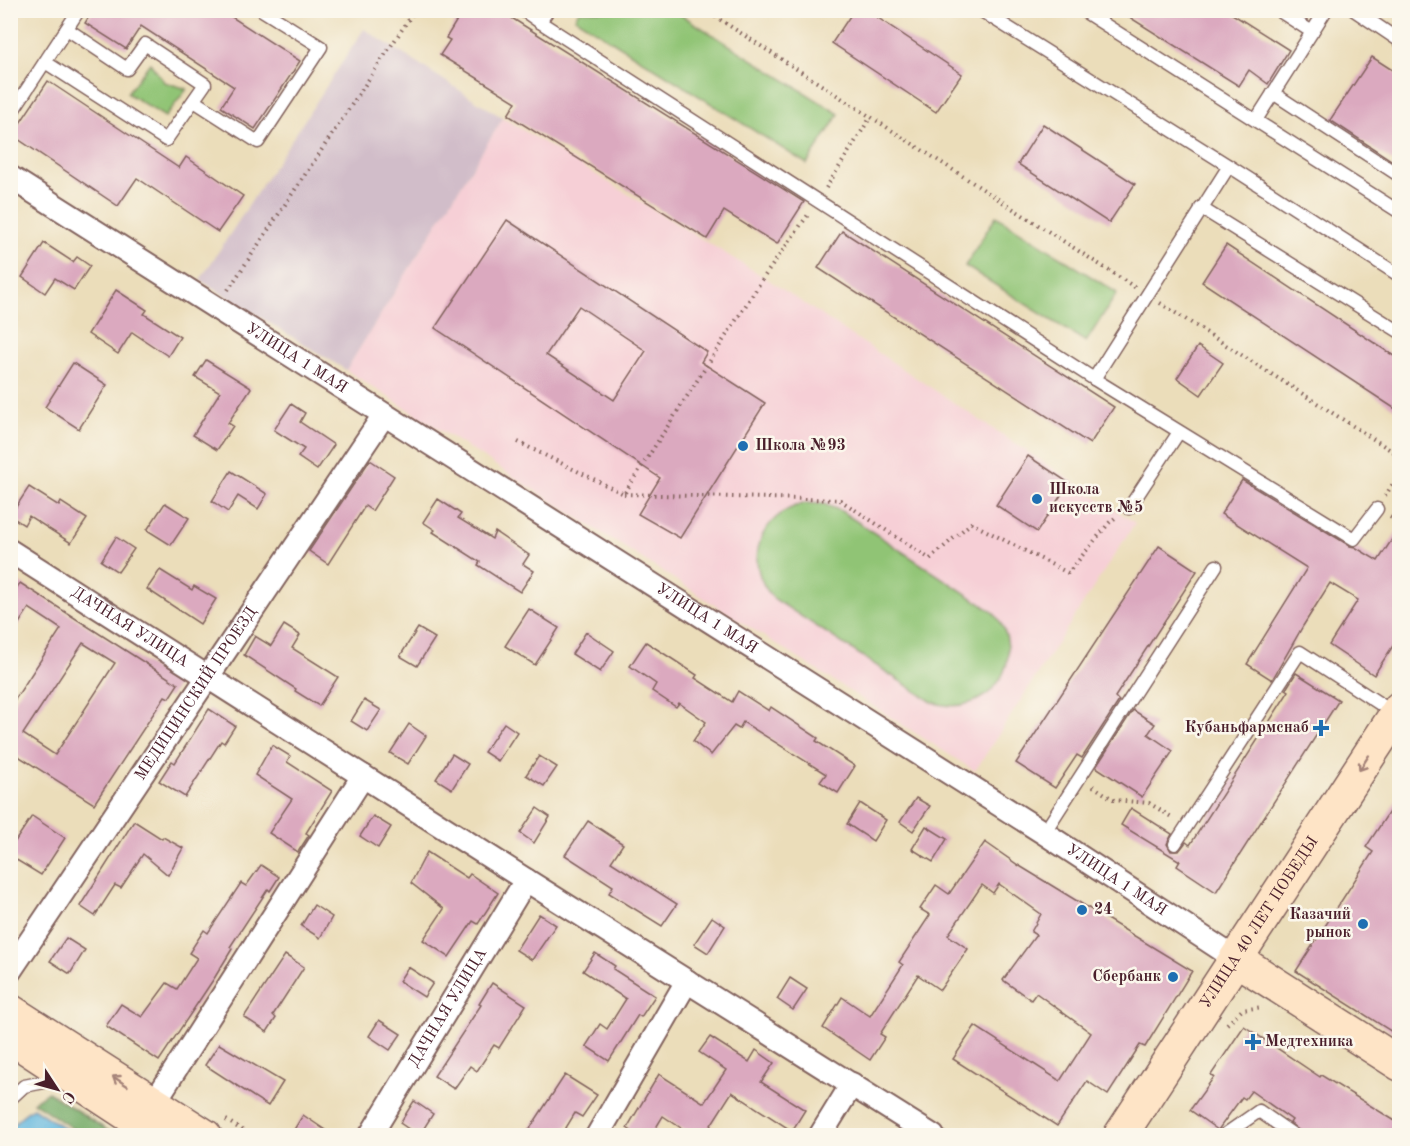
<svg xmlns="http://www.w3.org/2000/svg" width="1410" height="1146" font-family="'Old Standard TT',serif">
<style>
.built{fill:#f6cfd6}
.industrial{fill:#d1bdc9}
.green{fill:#90c475;stroke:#6d7250;stroke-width:1.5}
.forest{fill:#74aa66;stroke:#5f6448;stroke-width:1.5}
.water{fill:#62b7de;stroke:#566b84;stroke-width:1.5}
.building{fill:#dba9bf;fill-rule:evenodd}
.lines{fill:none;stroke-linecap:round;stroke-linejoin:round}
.lane-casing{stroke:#82625d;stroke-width:15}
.street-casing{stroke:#82625d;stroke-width:26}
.secondary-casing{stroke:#82625d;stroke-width:36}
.path{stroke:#82625d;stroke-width:4;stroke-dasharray:1.5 4.5;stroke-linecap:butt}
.lane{stroke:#fff;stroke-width:12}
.street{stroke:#fff;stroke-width:22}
.secondary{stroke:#fee4c6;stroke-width:33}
.oneway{stroke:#a48278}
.poi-dot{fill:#1f6fb2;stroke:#fbf7ec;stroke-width:2}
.labels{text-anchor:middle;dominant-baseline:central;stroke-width:5;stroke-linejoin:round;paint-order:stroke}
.street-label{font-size:16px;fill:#4a1f2b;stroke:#fbf7ec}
.poi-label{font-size:16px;font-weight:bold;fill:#4a1f2b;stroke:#fbf7ec;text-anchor:start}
</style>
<rect width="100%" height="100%" fill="#fbf7ec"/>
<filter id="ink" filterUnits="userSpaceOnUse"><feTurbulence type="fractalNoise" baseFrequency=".0167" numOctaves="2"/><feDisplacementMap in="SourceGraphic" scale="12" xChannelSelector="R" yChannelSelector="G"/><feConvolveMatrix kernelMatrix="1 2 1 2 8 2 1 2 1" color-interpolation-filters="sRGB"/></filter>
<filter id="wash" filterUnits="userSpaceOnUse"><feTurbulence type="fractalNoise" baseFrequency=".008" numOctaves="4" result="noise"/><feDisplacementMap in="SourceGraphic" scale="24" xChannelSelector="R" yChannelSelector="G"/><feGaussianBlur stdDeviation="1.35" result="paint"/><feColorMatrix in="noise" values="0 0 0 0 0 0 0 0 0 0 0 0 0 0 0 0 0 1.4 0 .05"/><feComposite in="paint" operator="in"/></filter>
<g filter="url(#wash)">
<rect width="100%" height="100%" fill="#ebddba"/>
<polygon class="built" points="503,118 764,277 1135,523 975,771 346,370"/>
<polygon class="industrial" points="364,29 503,118 346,370 200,280"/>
<g class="green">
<polygon points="579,11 675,11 839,114 807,164 575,18"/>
<polygon points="150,63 164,82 187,89 165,117 127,93"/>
<polygon points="996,216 1117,293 1086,342 965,266"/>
<path d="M806 503 824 504 841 511 992 611C1033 656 990 722 932 702L773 598C741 562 760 513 806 503Z"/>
</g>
<polygon class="forest" points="48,1092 115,1135 82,1135 33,1102"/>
<path class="water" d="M33 1108 75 1135H11C10 1123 24 1114 33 1108Z"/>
<g id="blocks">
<g class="building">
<polygon points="93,10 221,10 300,61 255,129 221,107 234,87 141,26 126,49 85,23"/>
<polygon points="463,10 499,10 804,202 777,244 724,211 707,239 508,115 516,102 440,55 450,40 446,38"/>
<polygon points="854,10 866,10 962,74 936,112 832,43"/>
<polygon points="1118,10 1226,10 1289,50 1268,84 1249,70 1239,86"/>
<polygon points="1372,57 1400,75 1400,166 1330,120"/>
<polygon points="48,81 179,168 186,157 243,196 218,232 137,178 118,206 12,135"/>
<polygon points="1043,124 1135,184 1109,223 1018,164"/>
<path d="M507 220 707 352 701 362 765 403 680 538 638 514 660 478 435 328ZM579 306 646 351 614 400 546 355Z"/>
<polygon points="842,231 1114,407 1090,444 818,268"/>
<polygon points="44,243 73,262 77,257 90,266 74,290 55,278 45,293 22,277"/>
<polygon points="1226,245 1400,360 1400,412 1202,282"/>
<polygon points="116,290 147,310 144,314 180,337 168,356 132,332 118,354 88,334"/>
<polygon points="1198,346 1223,363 1201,395 1177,378"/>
<polygon points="206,360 251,388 228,423 233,426 217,450 193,435 220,392 195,377"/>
<polygon points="73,363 107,385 79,429 45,407"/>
<polygon points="291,404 305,413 300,422 334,445 317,470 298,457 304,449 274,430"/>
<polygon points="1028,456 1069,483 1037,532 996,505"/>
<polygon points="370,460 394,476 372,511 365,506 328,564 309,551"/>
<polygon points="231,471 267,494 258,509 238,496 228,512 212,501"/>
<polygon points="1242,480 1350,546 1355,547 1378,561 1400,527 1400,635 1374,675 1329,645 1358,600 1330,583 1303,626 1272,680 1247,664 1307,568 1221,514"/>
<polygon points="29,487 59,506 61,502 87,519 71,543 29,516 24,525 10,516"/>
<polygon points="438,499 461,514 458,518 492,539 495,532 529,555 523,564 534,571 520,592 478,565 480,562 433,532 435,530 423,522"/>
<polygon points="165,503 189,518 171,545 147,530"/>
<polygon points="116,537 134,549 118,572 101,561"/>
<polygon points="1159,546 1197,571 1115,697 1119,701 1082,758 1077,755 1055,788 1016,763"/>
<polygon points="160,570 192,590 194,586 216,599 200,624 147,589"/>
<path d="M20 583 178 684 169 698 165 696 94 804 12 752 10 754V707L61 629 29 608 10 637V597ZM83 643 115 663 55 755 23 734Z"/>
<polygon points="529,609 559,628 535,665 505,646"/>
<polygon points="284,625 300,635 292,648 338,677 319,706 295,691 296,689 244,655 255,636 271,646"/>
<polygon points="418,628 435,638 417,666 400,656"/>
<polygon points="586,632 614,651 600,672 572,654"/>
<polygon points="646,642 697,675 695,678 732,702 738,691 769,711 771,707 818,738 816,741 855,766 838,793 820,782 826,774 743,722 739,729 734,726 711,755 693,741 706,722 679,703 676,707 652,691 656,684 630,666"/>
<polygon points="1296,673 1339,700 1216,892 1177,866 1180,861 1121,825 1131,808 1172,834 1167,844 1171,851 1179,851 1186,842 1190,845 1289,691 1286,689"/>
<polygon points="364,700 381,710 367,731 351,721"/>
<polygon points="209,709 235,726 224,743 221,741 185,797 159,781 172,761 175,763"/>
<polygon points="1133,710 1155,724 1148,734 1173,751 1142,797 1096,767"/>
<polygon points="504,723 517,732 498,761 484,752"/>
<polygon points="409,724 426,736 408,764 390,753"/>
<polygon points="272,745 290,756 287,762 332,791 306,833 309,835 298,852 269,833 292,799 255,775"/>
<polygon points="452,754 468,764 452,789 436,779"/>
<polygon points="539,756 557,767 544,786 526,775"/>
<polygon points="1400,795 1400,1037 1296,971 1373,852 1366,847"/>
<polygon points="916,798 930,806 913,831 900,822"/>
<polygon points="860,803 886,820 873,841 847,824"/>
<polygon points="537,808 550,817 534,843 520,833"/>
<polygon points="32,816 65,838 41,875 10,856 10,849"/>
<polygon points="373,816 391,827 378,848 360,836"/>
<polygon points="134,821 162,839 163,837 183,848 168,875 143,854 121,888 115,885 95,916 80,906"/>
<polygon points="588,821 623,844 611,862 677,904 662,926 609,893 613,886 565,855"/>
<polygon points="926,826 947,839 933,862 912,849"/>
<polygon points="985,842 1018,865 1192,971 1145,1047 1140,1045 1108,1095 1087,1081 1057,1126 953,1059 975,1026 1060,1081 1091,1033 1036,993 1031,1000 1003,980 1036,935 1031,932 1041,914 999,884 993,893 982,885 948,935 968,949 940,990 918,975 880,1034 885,1037 870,1060 823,1028 842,997 870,1016 903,965 899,962 930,915 920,909 936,885 949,894"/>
<polygon points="427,852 467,878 470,874 498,893 478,924 473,921 449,957 423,940 444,909 411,883"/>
<polygon points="261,865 279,877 270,891 268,889 230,947 232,949 215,977 159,1061 106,1026 121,1004 142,1017 167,983 177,989 197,958 189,953 204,930 208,933 241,883 246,886"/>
<polygon points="314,905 332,917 320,938 301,926"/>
<polygon points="539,914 556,925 532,960 516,950"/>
<polygon points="712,917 725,926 708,953 694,944"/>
<polygon points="66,938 85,950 70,974 50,961"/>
<polygon points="595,953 615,966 613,969 655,996 641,1017 638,1015 609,1061 586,1046 600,1024 607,1029 626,999 583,971"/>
<polygon points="285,955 304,967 273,1015 276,1018 267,1032 244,1017"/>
<polygon points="408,967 433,983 424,997 399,981"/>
<polygon points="790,978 807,989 793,1010 777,999"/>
<polygon points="492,983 526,1005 499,1048 494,1045 477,1071 470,1066 454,1089 434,1076 481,1005 479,1004"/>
<polygon points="379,1020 401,1034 390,1050 369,1036"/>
<polygon points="1244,1026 1320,1077 1321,1075 1400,1124 1400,1136 1305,1136 1290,1123 1292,1120 1251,1091 1245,1099 1242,1097 1218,1130 1190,1110 1214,1077 1211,1075"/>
<polygon points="710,1037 749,1062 756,1050 774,1063 761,1082 805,1110 792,1131 732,1092 704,1136 693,1136 663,1116 651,1136 639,1136 627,1128 659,1074 704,1103 726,1070 699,1052"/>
<polygon points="219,1044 283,1082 268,1106 205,1065"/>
<polygon points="565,1075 597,1095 582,1117 575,1113 561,1136 525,1136"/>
<polygon points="414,1101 433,1114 419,1136 400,1123"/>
<polygon points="303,1115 334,1136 290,1136"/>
</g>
</g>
</g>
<g filter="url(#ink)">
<use href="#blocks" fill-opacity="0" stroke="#82625d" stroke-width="1.5"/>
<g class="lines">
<g class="lane-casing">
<g id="lane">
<polyline points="523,10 540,22"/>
<polyline points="548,10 540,22 1094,379"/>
<polyline points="980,10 1229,166 1400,276"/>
<polyline points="1082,10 1398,211 1400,208"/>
<polyline points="1354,10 1400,41"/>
<polyline points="1312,32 1326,10"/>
<polyline points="45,62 166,140 205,84 145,44 127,69 67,29"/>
<polyline points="1273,93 1400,176"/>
<polyline points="194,101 258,142 321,47 262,10"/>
<polyline points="10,115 79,10"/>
<polyline points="1256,120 1312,32 1278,10"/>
<polyline points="1229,166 1094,379 1354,539 1377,509"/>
<polyline points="1201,208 1400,332"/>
<polyline points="1129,508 1179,432"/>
<polyline points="1044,833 1216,566"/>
<polyline points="1175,844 1300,652 1394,713"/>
<polyline points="10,1099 24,1086 60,1079"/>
<polyline points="1223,1136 1259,1111 1295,1136"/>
</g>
</g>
<g class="street-casing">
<g id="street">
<path id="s1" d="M10 177 1044 833 1236 959"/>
<path id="s2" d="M10 551 526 880 933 1136"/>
<path id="s3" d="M10 971 384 415"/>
<polyline points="154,1103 363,776"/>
<path id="s4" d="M370 1136 526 880"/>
<polyline points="597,1136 687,981"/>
<polyline points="820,1136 852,1084"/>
</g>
</g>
<g class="secondary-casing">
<g id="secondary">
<polyline points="1236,959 1400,1064"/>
<polyline points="10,1011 205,1136"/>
<polyline points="24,1046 161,1136"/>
<path id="s5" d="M1120 1136 1400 708"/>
</g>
</g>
<g class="path">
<polyline points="705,10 1136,288"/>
<polyline points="826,188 870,118"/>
<polyline points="228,290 415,10"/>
<polyline points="1160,303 1400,456"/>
<polyline points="518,442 624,494 764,277 810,212"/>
<polyline points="624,494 840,500 930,559 971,523 1068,573 1109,523 1116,517"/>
<polyline points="1385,496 1400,473"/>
<polyline points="1390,517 1400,523"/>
<polyline points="1093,786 1114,800 1149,803 1173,818"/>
<polyline points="1227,1024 1242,1010 1262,1007"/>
<polyline points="226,1120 251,1136"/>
</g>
<use href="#lane" class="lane"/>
<use href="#street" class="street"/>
<use href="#secondary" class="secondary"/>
</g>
<defs><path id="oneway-shaft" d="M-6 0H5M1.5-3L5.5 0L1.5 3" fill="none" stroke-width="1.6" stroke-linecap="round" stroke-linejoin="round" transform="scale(1.5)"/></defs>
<g class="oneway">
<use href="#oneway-shaft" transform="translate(1364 763) rotate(123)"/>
<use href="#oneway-shaft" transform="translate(120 1081) rotate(-147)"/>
</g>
</g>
<g class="poi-dot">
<circle cx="743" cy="446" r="6"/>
<circle cx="1037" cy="499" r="6"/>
<path d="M1318 719h6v6h6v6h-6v6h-6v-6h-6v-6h6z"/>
<circle cx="1082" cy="910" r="6"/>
<circle cx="1363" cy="924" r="6"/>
<circle cx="1173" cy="977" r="6"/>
<path d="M1250 1033h6v6h6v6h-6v6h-6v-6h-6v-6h6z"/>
</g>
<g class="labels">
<g class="street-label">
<text stroke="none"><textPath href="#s1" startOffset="339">УЛИЦА 1 МАЯ</textPath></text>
<text stroke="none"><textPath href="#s1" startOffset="825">УЛИЦА 1 МАЯ</textPath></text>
<text stroke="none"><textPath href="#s2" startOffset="142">ДАЧНАЯ УЛИЦА</textPath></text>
<text stroke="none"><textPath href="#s3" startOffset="334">МЕДИЦИНСКИЙ ПРОЕЗД</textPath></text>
<text stroke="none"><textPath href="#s1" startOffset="1311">УЛИЦА 1 МАЯ</textPath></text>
<text stroke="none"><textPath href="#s5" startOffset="255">УЛИЦА 40 ЛЕТ ПОБЕДЫ</textPath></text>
<text stroke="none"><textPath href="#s4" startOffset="150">ДАЧНАЯ УЛИЦА</textPath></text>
</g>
<g class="poi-label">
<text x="755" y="446">Школа №93</text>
<text x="1049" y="490">Школа<tspan x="1049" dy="18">искусств №5</tspan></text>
<text x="1309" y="728" text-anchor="end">Кубаньфармснаб</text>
<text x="1094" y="910">24</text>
<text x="1351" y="915" text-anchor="end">Казачий<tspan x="1351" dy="18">рынок</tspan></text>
<text x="1161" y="977" text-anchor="end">Сбербанк</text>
<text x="1265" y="1042">Медтехника</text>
</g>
</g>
<rect width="1410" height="1146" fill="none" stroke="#fbf7ec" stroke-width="36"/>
<g transform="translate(57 1089) rotate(126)" stroke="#fbf7ec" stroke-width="4.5" paint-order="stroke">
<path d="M0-4.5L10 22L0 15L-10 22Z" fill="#4a1f2b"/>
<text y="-9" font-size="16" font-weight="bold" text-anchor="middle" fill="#4a1f2b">С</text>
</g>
</svg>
